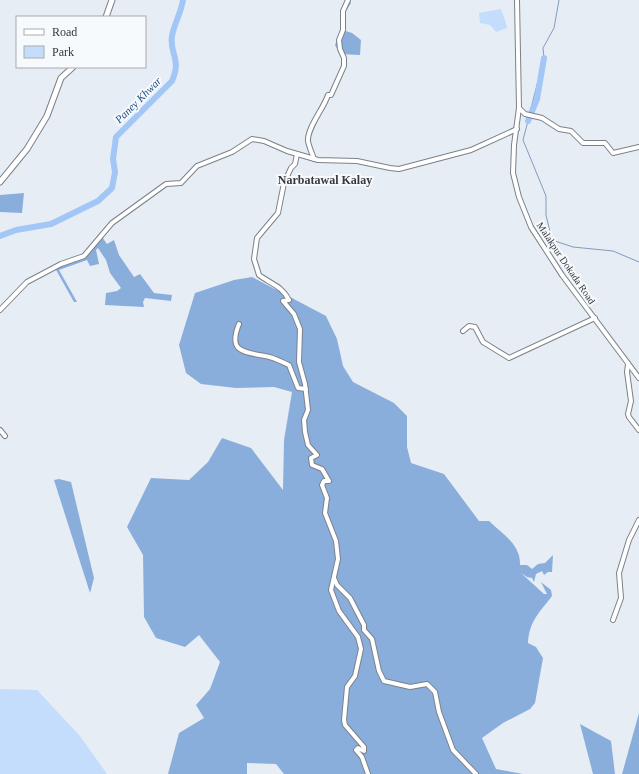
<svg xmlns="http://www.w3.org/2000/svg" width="639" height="774" font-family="'Times New Roman',serif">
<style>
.green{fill:#c4ddfd}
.forest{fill:#8aaedc}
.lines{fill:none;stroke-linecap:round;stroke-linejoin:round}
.stream{stroke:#829bbe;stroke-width:1}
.river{stroke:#a2c6f6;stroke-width:6}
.minor-casing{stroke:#7c8189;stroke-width:6}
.major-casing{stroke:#7c8189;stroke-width:7}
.minor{stroke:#fff;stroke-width:4}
.major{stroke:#fff;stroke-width:5}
.labels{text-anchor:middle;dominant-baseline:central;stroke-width:4;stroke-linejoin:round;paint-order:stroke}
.street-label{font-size:10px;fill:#36383b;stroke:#f7fafd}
.water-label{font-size:11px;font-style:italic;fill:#1d4c85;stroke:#f7fafd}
.quarter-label{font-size:12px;font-weight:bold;fill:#36383b;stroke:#f7fafd}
</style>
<rect width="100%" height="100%" fill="#e7edf5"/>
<g class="green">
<path d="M501 9C503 16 506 20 507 28L496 32 490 25 480 23 479 13Z"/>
<polygon points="0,689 37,690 80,736 107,774 0,774"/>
</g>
<g class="forest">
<polygon points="345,0 349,0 351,3 346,11 346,31 352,33 361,40 360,55 340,54 335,45 341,30 341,10"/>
<polygon points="24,193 22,213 0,212 0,195"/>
<polygon points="102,237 107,244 114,240 119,255 134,277 140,274 154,293 172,295 171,301 145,298 143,302 144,307 105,305 106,293 117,291 121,288 110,273 106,260 98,248 96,250 99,264 90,266 87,260 59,270 77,302 74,302 55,268 85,257"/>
<path d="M252 277 326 316 337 339 343 366 353 382 394 403 407 416V447L411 463 444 474 479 521H489C502 534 521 544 520 565H527L532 569 538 564 545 563 553 555 552 572H548L544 575 542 571 536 574 534 582 532 578 527 577 521 573 544 594H547L541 582 551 590 552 596C540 612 529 621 528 643L536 647 543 658 535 703 530 709 503 723 482 738 496 769 523 774H284L276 764 247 763V774H168L179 733 204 718 196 705 210 689 220 662 199 635 185 647 156 638 144 617 143 555 127 527 151 478 189 480 208 462 222 438 251 448 283 490 284 440 292 392 274 387 236 388 201 384 186 373 179 345 195 293 234 280Z"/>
<polygon points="59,479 71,482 94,578 90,593 54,480"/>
<polygon points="639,713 639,774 622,774"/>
<polygon points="580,724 611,741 615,774 593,774"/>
</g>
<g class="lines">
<g class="stream">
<polyline points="531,108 544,58 543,48 554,28 559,0"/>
<polyline points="529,117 523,140 546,196 546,215 552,240 573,247 613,251 639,262"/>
</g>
<g class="river">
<polyline points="528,121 537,99 544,58"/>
<path d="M0 236 16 230 51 224 98 201 112 188 115 172 113 159 116 137 172 81C182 59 169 53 172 36 174 24 181 13 183 0"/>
</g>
<g class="minor-casing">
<g id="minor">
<polyline points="517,0 519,108 514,145 513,173 519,197 531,227 562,275 639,378"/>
<polyline points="519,108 525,114 542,118 559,129 571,131 583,143 605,143 613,153 639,147"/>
<path d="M297 154 295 164 291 168 284 183 278 213 257 238 254 259 259 275C271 284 282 286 289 300L283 301 294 314 300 329 299 362 305 384 308 410 304 420 305 432 308 445 317 455 311 458 312 465 322 469 329 481H324L322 485 327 498 325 513 336 541 338 559 331 590 339 611 358 637 361 649 355 676 347 687 344 720 345 725 364 747V751L358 748 356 750 362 757 368 774"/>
<path d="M314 159C312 153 309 147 308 141 307 128 324 108 328 95H331L344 66V58L340 49 339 40 343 30V11L348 0"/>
<polyline points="0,310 27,282 61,264 84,256 112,223 166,184 181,183 197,166 232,152 252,139 264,141 287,151 318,160 357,161 390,168 399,169 471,150 517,129"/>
<path d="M239 324C228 351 242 352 265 356 273 357 282 362 289 365L298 388 306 389"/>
<polyline points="463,331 469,326 475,327 483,342 509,358 595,318"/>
<polyline points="628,364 627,372 631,401 628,414 629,417 639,430"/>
<polyline points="0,430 5,436"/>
<polyline points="334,578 337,585 350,598 364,625 364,630 372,639 379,671 384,681 410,687 427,684 435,692 439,712 453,750 476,774"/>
<polyline points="613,620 621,598 619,573 629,540 639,520"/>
</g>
</g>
<g class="major-casing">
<g id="major">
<polyline points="106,17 112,0"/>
<polyline points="0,182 27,149 47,116 61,78 73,67"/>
</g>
</g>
<use href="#minor" class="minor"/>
<use href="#major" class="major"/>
</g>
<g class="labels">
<g class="street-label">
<text transform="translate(566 263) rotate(56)">Malakpur Dokada Road</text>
</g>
<g class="water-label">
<text transform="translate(138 100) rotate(-45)">Paney Khwar</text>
</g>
<g class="quarter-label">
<text x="325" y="180">Narbatawal Kalay</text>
</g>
</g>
<rect x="16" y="16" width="130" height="52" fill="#f7fafd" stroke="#aaacaf"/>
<rect x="24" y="29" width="20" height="6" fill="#ffffff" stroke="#aaacaf"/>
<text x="52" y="36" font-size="12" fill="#36383b">Road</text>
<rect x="24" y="46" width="20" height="12" fill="#c4ddfd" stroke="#aaacaf"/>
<text x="52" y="56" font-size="12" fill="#36383b">Park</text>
</svg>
